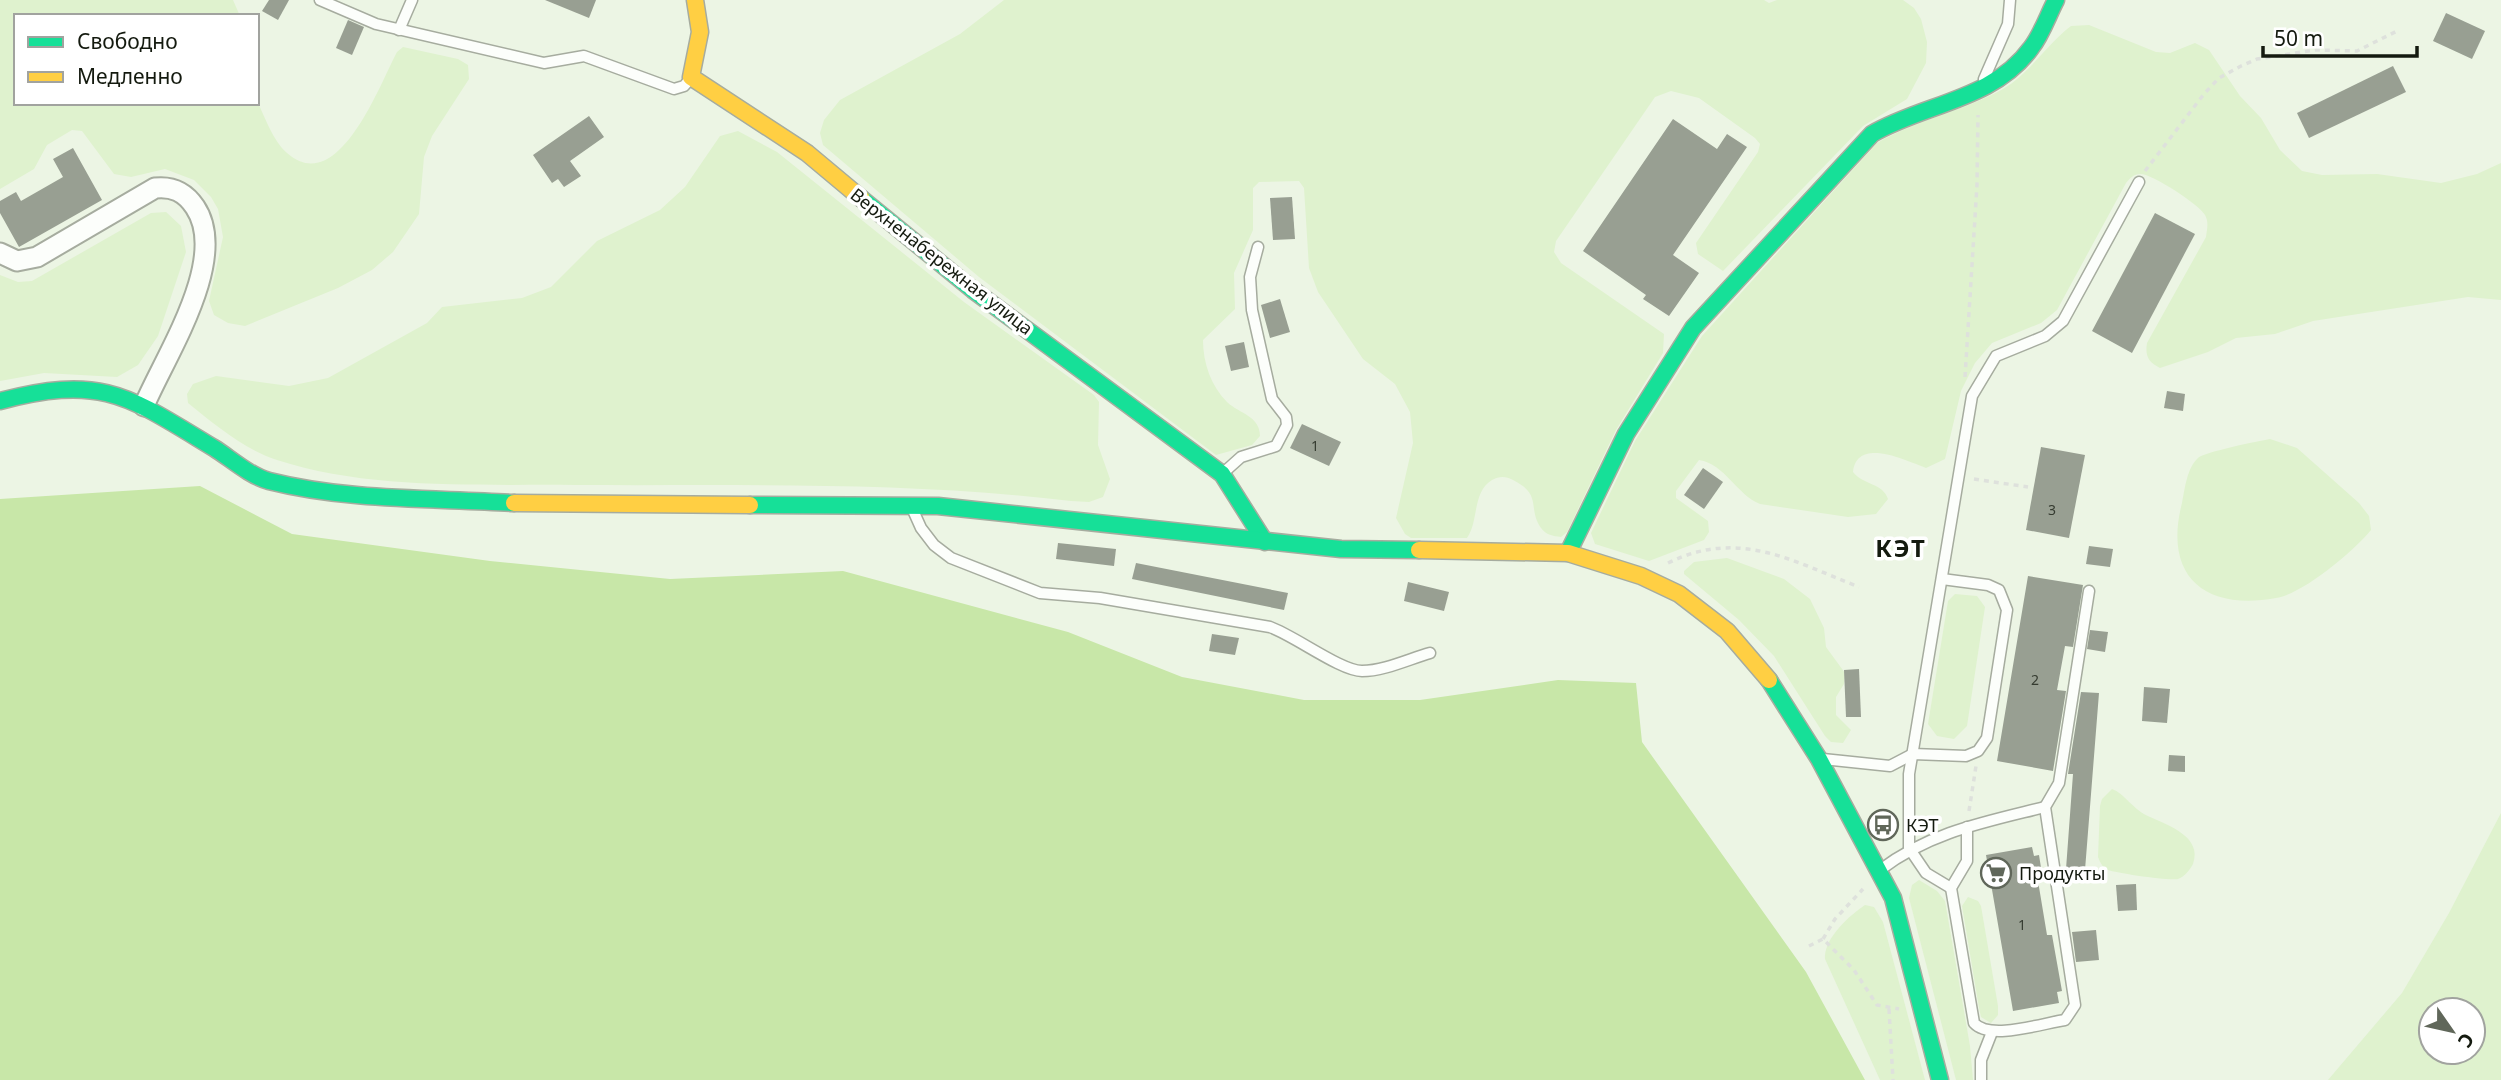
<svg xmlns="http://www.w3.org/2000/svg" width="2501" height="1080" font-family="'Noto Sans',sans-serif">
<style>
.green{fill:#dff2ce;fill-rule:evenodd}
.water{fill:#c8e7a8}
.building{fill:#989f92}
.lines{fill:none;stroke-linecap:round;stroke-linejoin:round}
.lane-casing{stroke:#a6ac9f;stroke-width:13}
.street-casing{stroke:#a6ac9f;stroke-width:23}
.fast-casing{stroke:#a6ac9f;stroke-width:19}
.slow-casing{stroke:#a6ac9f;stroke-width:19}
.path{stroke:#dee1dc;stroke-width:3.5;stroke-dasharray:5 5;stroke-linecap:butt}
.lane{stroke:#fcfefb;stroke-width:10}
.street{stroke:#fcfefb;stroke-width:19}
.fast{stroke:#16e098;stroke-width:16}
.slow{stroke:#ffcf43;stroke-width:16}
.labels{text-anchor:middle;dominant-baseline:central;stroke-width:7;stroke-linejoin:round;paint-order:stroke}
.number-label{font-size:14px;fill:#353b30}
.street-label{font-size:18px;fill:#141a0f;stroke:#fff}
.poi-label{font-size:18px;fill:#141a0f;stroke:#fff;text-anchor:start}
.district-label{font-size:24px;font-weight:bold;letter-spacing:2px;fill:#141a0f;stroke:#fff}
</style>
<rect width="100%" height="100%" fill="#ecf5e4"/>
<g class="green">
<path d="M0 0H233L240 16H16V103L257 101C265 117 273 141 287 153 338 198 379 86 397 52L403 47 458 59 468 65 469 79 432 136 424 157 419 214 393 252 372 270 338 288 245 326 228 323 214 315 209 301 223 237 218 209 211 197 194 180 165 169 131 177 114 174 82 131 72 130 47 145 34 169 0 189Z"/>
<path d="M1004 0H1764L1769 3 1777 0H1903L1914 8 1921 19 1927 42 1926 63 1907 99 1863 126 1723 271 1698 254 1696 243 1758 152 1760 144 1755 138 1699 98 1671 91 1655 97 1556 241 1554 252 1561 263 1664 334 1663 353 1616 430 1567 532 1561 537C1553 536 1546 535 1541 528 1527 508 1543 495 1513 480 1506 476 1499 476 1492 480 1472 492 1479 521 1467 538H1411L1405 534 1396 518 1413 443 1410 412 1395 384 1363 359 1318 292 1309 268 1304 188 1299 181 1259 182 1253 188V230L1234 273 1235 309 1203 340C1203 363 1211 386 1227 402 1240 414 1260 416 1260 436L1252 445 1216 455 979 277 823 145 820 133 824 120 840 100 960 34Z"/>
<path d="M2089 25 2156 52 2170 53 2195 43 2209 50 2240 96 2261 118 2280 150 2302 171 2322 175 2377 174 2441 183 2477 174 2501 163V300L2468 297 2313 321 2275 334 2236 338 2208 352 2160 368C2148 362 2145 356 2147 343L2206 237C2207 229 2209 222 2205 215 2200 205 2151 173 2140 174 2134 174 2130 178 2126 183L2057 310 2041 323 1992 343 1975 363 1961 391 1945 459 1926 468C1907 461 1857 436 1853 472 1863 485 1883 483 1888 499L1876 514 1848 517 1760 504C1737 495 1725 464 1699 460L1676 491V498L1708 521 1709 532 1704 540 1649 561 1595 544 1591 533 1635 441 1702 336 1877 143C1917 120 1963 111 2003 89 2030 73 2046 45 2071 26Z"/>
<path d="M738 131 777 152 964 302 1094 395 1099 402 1098 445 1110 479 1103 497 1089 502 1071 501C906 481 742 486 576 485 480 484 368 490 277 460 245 450 214 424 188 403L187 394 193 384 216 376 289 386 328 378 427 323 442 307 522 298 551 287 597 241 660 210 685 187 720 136Z"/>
<polygon points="166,212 181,226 186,252 158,336 138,365 117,377 44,373 0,381 0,275 18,282 32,281 151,213"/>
<path d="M2270 439 2297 448 2359 503 2369 516 2371 530C2354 551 2303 594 2276 598 2204 611 2163 576 2182 503 2185 488 2187 468 2198 458 2204 452 2259 441 2270 439Z"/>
<polygon points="1727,558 1784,579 1810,599 1824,628 1826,647 1845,673 1844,684 1836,697 1836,715 1851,730 1843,743 1831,742 1825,736 1774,656 1739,620 1684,574 1684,571 1694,562"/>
<polygon points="1955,594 1977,596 1985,607 1967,726 1954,739 1937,736 1928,724 1948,601"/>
<path d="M2112 789C2124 793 2133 810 2150 817 2168 825 2203 837 2193 864 2190 870 2184 877 2178 879 2169 881 2116 873 2108 870 2102 867 2100 862 2098 857L2100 806 2102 799Z"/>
<path d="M2501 813V1080H2328L2402 993 2449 913ZM2431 1010H2473V1052H2431Z"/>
<polygon points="1919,880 1937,891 1945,901 1970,1046 1973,1080 1956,1080 1909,898 1912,885"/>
<polygon points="1968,897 1978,901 1981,906 1998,1006 1998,1015 1991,1023 1981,1017 1979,1008 1962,906"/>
<path d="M1865 905 1874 907 1883 922 1925 1080H1880L1825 959C1823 939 1850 915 1865 905Z"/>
</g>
<polygon class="water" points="200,486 292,534 490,561 670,579 843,571 1068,632 1182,677 1304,700 1420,700 1558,680 1636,683 1642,742 1806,972 1865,1080 0,1080 0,499"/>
<g class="building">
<polygon points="269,0 289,0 278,20 262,11"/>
<polygon points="545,0 596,0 589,18"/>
<polygon points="2446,13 2485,31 2472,59 2433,41"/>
<polygon points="348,20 364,27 352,55 336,48"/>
<polygon points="2393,66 2406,92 2309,138 2297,113"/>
<polygon points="589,116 604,137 570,161 581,176 564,187 558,179 552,183 533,155"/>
<polygon points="1673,119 1717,149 1727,134 1747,147 1673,255 1699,273 1669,316 1643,299 1646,295 1583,251"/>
<polygon points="73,148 102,200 19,247 0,213 0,201 16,192 21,201 63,177 53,159"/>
<polygon points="1292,197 1295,239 1273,240 1270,198"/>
<polygon points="2155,213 2195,234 2132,353 2092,331"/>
<polygon points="1280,299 1290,332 1270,338 1261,305"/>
<polygon points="1244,342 1249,367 1231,371 1225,346"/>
<polygon points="2167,391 2185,394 2183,411 2164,408"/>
<polygon points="1302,424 1341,442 1329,466 1290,448"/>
<polygon points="2041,447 2085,455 2069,538 2026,530"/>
<polygon points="1703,468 1723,482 1704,509 1684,495"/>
<polygon points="1058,543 1116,549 1114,566 1056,559"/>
<polygon points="2089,546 2113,549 2110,567 2086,564"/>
<polygon points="1136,563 1288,593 1284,610 1132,579"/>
<polygon points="2028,576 2083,585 2073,647 2065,646 2057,690 2066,691 2053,771 1997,761"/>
<polygon points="1408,582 1449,592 1444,611 1404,601"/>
<polygon points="2090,630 2108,632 2105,652 2087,649"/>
<polygon points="1212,634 1239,638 1235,655 1209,651"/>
<polygon points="1859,669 1861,717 1846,717 1844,670"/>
<polygon points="2144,687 2170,689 2167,723 2142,721"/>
<polygon points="2081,692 2099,693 2085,870 2066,869 2073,774 2068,774"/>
<polygon points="2169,755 2185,756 2185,772 2168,771"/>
<polygon points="2032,847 2034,856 2039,855 2042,874 2037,875 2047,935 2052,935 2062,991 2057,992 2059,1003 2013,1011 1986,855"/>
<polygon points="2136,884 2137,910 2118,911 2116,885"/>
<polygon points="2096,930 2099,960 2076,962 2072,932"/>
</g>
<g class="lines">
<g class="lane-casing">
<g id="lane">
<polyline points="320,0 376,24 544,63 584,56 674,89 684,86 691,78"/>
<polyline points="399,30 412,0"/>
<polyline points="1984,79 2008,24 2010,0"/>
<polyline points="1222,474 1241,457 1276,446 1287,425 1286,417 1272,399 1252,310 1250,277 1258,247"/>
<path d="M912 508 921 528 934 545 951 558 1040 593 1100 598 1270 627C1295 636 1341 671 1362 671 1384 671 1409 659 1430 653"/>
<polyline points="1823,759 1890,766 1913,754 1966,756 1978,751 1987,738 2007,610 1999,590 1988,585 1942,579"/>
<path d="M1967 827V861L1951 888 1974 1023C1990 1041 2043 1023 2065 1020L2075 1005 2045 807 2059 783 2089 591"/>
<path d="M1880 870C1930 832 1985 822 2045 807"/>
<polyline points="1951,888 1926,873 1909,848 1909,774 1972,396 1996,356 2045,336 2063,321 2139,182"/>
<polyline points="1981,1080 1981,1060 1992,1032"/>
</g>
</g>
<g class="street-casing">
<path id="street" d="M0 253 17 261 37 257 155 188C173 186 185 192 195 207 230 259 165 356 144 406"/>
</g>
<g class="fast-casing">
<g id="fast">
<polyline points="862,199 973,290 1222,474 1265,542"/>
<path d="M0 401C103 374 128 396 214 448 230 458 250 476 269 481 348 501 433 498 514 503"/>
<polyline points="750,505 938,506 1341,549 1419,550"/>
<path d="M1568 553 1626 434 1693 328 1872 134C1923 104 1994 100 2031 48 2042 34 2048 15 2056 0"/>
<polyline points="1769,680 1819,759 1893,898 1940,1080"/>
</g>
</g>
<g class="slow-casing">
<g id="slow">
<polyline points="695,0 700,32 691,77 807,153 862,199"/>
<polyline points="514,503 750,505"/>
<polyline points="1419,550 1568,553 1641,576 1679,594 1727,631 1769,680"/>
</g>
</g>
<g class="path">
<polyline points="2145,171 2204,94 2219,78 2241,66 2257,59 2315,50 2357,51 2399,30"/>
<polyline points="1965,377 1977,185 1978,115"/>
<polyline points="1974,479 2028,487"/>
<path d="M1668 563C1739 528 1792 561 1859 587"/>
<polyline points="1969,811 1976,766"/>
<polyline points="1823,939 1835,919 1863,889"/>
<polyline points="1809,946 1823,939 1854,970 1877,1005 1899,1009"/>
<polyline points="1889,1009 1893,1080"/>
</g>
<use href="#lane" class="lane"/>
<use href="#street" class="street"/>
<use href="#fast" class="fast"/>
<use href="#slow" class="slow"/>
</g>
<defs>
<g id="bus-ring" transform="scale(1.575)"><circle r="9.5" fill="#fff" stroke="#60675a" stroke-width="1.5"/><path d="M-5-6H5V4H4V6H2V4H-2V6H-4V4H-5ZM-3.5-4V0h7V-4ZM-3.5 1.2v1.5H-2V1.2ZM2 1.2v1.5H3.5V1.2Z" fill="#60675a"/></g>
<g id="supermarket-ring" transform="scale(1.575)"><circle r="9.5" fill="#fff" stroke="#60675a" stroke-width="1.5"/><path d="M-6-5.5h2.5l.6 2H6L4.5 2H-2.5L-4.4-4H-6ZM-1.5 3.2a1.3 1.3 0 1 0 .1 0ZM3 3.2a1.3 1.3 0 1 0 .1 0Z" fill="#60675a"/></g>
</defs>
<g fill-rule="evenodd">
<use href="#bus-ring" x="1883" y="825"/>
<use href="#supermarket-ring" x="1996" y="873"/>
</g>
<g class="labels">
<g class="number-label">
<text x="1315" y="445">1</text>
<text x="2052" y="509">3</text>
<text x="2035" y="679">2</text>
<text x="2022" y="924">1</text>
</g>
<g class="street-label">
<text transform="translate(942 261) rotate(38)">Верхненабережная улица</text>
</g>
<g class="poi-label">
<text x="1906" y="825">КЭТ</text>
<text x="2019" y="873">Продукты</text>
</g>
<g class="district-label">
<text x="1901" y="547">КЭТ</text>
</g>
</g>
<rect x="14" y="14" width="245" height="91" fill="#ffffff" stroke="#a1a39f" stroke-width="2"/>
<rect x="28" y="37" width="35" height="10" fill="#16e098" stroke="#a1a39f" stroke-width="2"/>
<text x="77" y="49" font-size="21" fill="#141a0f">Свободно</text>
<rect x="28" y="72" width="35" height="10" fill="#ffcf43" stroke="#a1a39f" stroke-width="2"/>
<text x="77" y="84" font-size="21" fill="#141a0f">Медленно</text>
<g transform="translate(2452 1031) rotate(124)"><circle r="33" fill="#ffffff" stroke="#a1a39f" stroke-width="2"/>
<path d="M0-5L12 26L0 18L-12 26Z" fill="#60675a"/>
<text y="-10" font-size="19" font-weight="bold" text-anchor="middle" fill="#141a0f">С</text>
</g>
<path d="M2263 46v10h154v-10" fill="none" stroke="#141a0f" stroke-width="3.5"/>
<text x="2274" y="46" font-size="21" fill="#141a0f" stroke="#ffffff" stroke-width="5" paint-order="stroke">50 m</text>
</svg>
